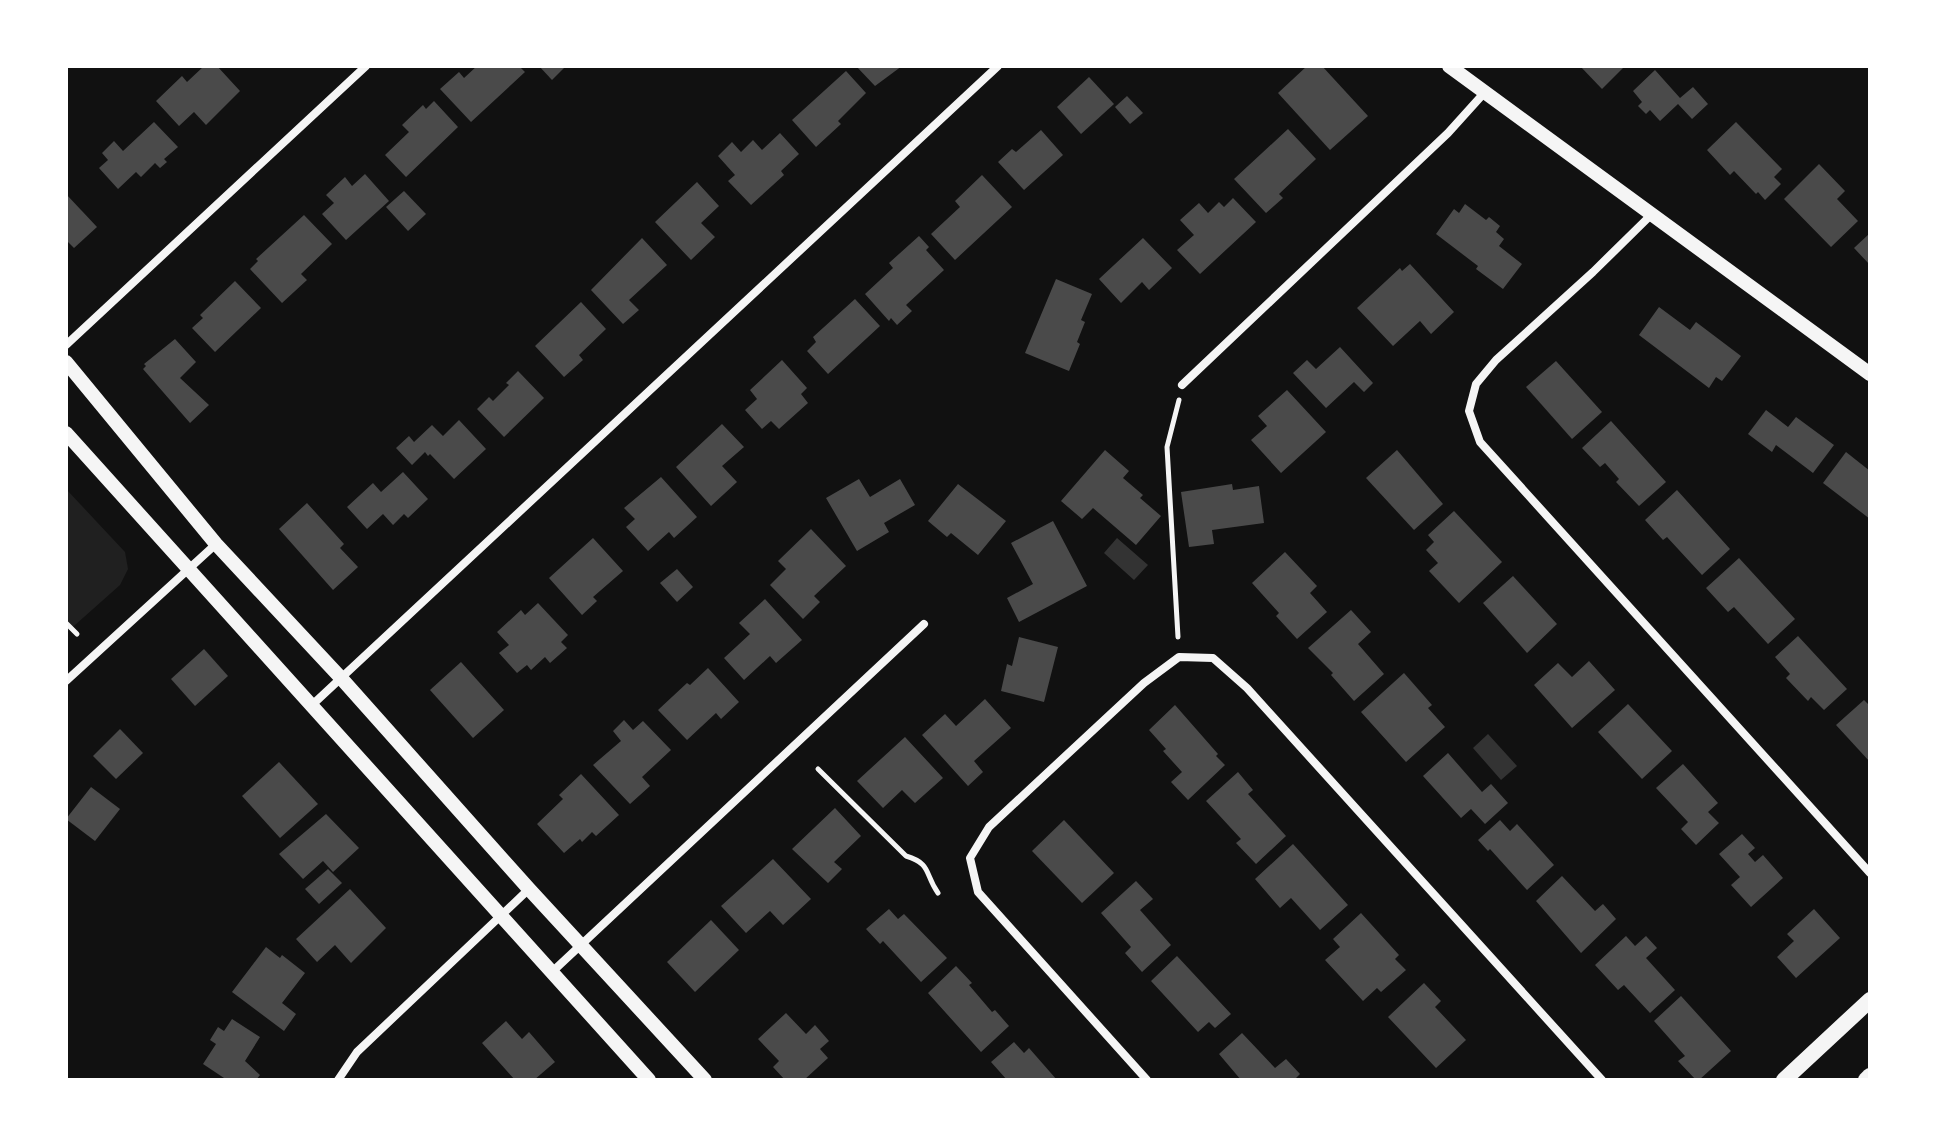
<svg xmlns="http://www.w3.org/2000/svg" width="1936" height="1146" font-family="Ubuntu,sans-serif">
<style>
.green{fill:#202020}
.water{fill:#333}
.building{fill:#4a4a4a}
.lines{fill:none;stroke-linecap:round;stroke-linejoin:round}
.path{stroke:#f5f5f5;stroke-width:5}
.minor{stroke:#f5f5f5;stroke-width:8}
.tertiary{stroke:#f5f5f5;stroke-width:14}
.secondary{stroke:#f5f5f5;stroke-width:16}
</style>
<rect width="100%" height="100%" fill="#111"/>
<polygon class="green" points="66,489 125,552 128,569 120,585 66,633"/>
<g class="water">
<polygon points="1117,538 1148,565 1134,580 1104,553"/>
<polygon points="1488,734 1517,766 1501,780 1473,748"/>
</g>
<g class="building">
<polygon points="204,66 217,66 240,91 206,125 194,112 179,126 156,101 182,76 187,82"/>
<polygon points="477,66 519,66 525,72 471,122 440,89 459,72 464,78"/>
<polygon points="539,66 566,66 552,80"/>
<polygon points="856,66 902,66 875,86"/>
<polygon points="1307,66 1322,66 1368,116 1330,150 1278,93"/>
<polygon points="1580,66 1625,66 1602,89"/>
<polygon points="1655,70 1680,98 1693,87 1708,104 1692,119 1678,104 1660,121 1650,110 1646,114 1638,106 1642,102 1633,91"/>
<polygon points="846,71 866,93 838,121 841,124 816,147 792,120"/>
<polygon points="1089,77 1114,104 1081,134 1057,107"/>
<polygon points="1127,96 1143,113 1130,124 1115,107"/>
<polygon points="434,101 458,127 406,177 385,155 409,132 402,125 423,105 426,109"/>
<polygon points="154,122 178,147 164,159 167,162 160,168 155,163 141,177 136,172 118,189 99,168 108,160 102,153 114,141 123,151"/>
<polygon points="1736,122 1782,169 1774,177 1781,184 1765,200 1758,192 1756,194 1734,171 1730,175 1707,150"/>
<polygon points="1288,129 1316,159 1279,194 1283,198 1266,213 1234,179"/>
<polygon points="1041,130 1063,155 1024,190 998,162 1012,149 1016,152"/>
<polygon points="780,133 799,154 781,171 784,175 751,205 728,181 735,175 718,156 732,142 741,152 753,140 762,150"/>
<polygon points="1819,164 1845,191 1837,199 1858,221 1831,247 1784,199"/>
<polygon points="365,174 389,201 346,240 322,214 334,203 326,195 345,177 352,186"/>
<polygon points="982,175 1012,207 955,260 931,234 960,207 955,201"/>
<polygon points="697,182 719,206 701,223 715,237 691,260 655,222"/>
<polygon points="404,191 426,214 408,231 386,207"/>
<polygon points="66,194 97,227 74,248 66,240"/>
<polygon points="1233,198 1256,222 1200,274 1177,250 1194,235 1180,220 1199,203 1208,213 1219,202 1224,207"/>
<polygon points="1465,204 1486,220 1489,217 1500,226 1496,232 1504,239 1499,246 1522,264 1503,289 1476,269 1478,266 1436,234 1454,209 1459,213"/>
<polygon points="304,215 332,244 301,274 307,280 282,303 250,269 258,261 256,259"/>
<polygon points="1870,233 1870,265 1854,248"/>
<polygon points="919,236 929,247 926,250 944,270 906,305 912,311 897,325 891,318 889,321 865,294 893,268 889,263"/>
<polygon points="642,238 667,265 629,300 639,310 623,324 591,290"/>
<polygon points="1143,238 1172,268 1149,290 1142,282 1121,303 1099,279"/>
<polygon points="1410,264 1454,312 1431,334 1420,321 1393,346 1357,308 1400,268 1402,271"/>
<polygon points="1056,279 1092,294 1081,320 1085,322 1077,342 1080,344 1069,371 1025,353"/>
<polygon points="235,281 261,308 215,352 192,328 203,318 200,315"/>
<polygon points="855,299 880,326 828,374 807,351 816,342 813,337"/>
<polygon points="581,302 606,329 579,355 583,360 564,377 535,346"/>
<polygon points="1659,307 1690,330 1696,322 1741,356 1722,381 1716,377 1709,388 1639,335"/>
<polygon points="175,339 196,362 180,378 209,405 190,423 143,369 146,366 144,364"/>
<polygon points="1340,347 1373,383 1364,392 1354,382 1326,408 1293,373 1307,360 1316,369"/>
<polygon points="782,360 807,388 801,394 808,403 779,429 771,421 762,429 745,410 757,399 750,390"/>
<polygon points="1556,361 1602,412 1572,439 1526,387"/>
<polygon points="518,371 544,398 504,437 477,409 489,397 493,401 509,385 506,383"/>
<polygon points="1287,390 1326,432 1281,473 1251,440 1267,426 1258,416"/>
<polygon points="1766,410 1788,427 1796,417 1834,445 1813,473 1776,445 1772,452 1748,434"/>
<polygon points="459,420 486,449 454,479 430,454 428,456 425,452 412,465 396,448 409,436 414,442 432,425 443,436"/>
<polygon points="1611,421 1666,482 1639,506 1616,482 1619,479 1605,463 1600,467 1582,448"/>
<polygon points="722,424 744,447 722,466 737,482 711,506 676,467"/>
<polygon points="1105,450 1129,471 1123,478 1143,495 1140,498 1161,516 1136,545 1093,508 1082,519 1061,501"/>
<polygon points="1397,450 1443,504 1414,530 1366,478"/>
<polygon points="1846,452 1870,471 1870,519 1823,483"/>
<polygon points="403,472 428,499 408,518 404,514 393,525 383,514 367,529 347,507 373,483 381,492"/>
<polygon points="661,477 697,517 674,538 669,532 648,551 626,527 635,519 624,508"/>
<polygon points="859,479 870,497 900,479 915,505 884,523 889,532 857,551 826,498"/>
<polygon points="958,484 1006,521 978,555 951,533 947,537 928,521"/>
<polygon points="1232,484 1233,490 1259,486 1264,523 1212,530 1214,544 1189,547 1181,492"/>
<polygon points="1677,490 1730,549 1702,575 1667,537 1663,540 1645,520"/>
<polygon points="307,503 344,544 340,548 358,567 333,590 279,529"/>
<polygon points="1454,511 1502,562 1459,603 1429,571 1438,563 1426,550 1434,542 1428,535"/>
<polygon points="1053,521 1087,586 1019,622 1007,598 1033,584 1011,543"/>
<polygon points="811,529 846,566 814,596 820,602 803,619 770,585 786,569 778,561"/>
<polygon points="593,538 623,571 593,597 597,601 582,615 549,578"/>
<polygon points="1285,552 1317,586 1310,593 1327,612 1297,639 1276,616 1279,613 1252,583"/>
<polygon points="1739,558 1795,619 1768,644 1734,607 1728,612 1706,588"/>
<polygon points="677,569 693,587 677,602 660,583"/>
<polygon points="1513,576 1557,624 1527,653 1483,603"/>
<polygon points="765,599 802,640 776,663 770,656 744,680 724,658 750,634 739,623"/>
<polygon points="538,603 568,635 561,642 567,648 550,663 545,657 531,670 527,665 517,673 499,653 509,645 497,632 521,610 525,615"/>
<polygon points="1351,610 1371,632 1358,644 1384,674 1354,701 1331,675 1333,673 1308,648"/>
<polygon points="1798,636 1847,689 1824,710 1811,697 1808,701 1786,678 1790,674 1775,657"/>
<polygon points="1019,637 1058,647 1044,702 1001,691 1007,664 1012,666"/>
<polygon points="204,649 228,676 195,706 171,679"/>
<polygon points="1589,661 1615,690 1572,728 1534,685 1558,663 1572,677"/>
<polygon points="461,662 504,710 473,738 430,690"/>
<polygon points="708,668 739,702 721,719 716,713 687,740 658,710 687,683 690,685"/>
<polygon points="1404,673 1432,705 1428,708 1445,727 1406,762 1361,712"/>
<polygon points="985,699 1011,728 974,761 983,772 968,786 922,735 945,714 956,726"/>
<polygon points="1864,700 1870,706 1870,762 1836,725"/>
<polygon points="1628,704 1672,751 1642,779 1598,732"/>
<polygon points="1175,705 1218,754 1216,756 1225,765 1188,800 1171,782 1182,772 1163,751 1166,749 1149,730"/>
<polygon points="624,720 633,730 643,721 671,750 642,777 650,786 630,804 593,765 621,741 613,731"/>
<polygon points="120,729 143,753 116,779 93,756"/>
<polygon points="905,737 943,778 915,803 902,790 883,808 857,781"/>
<polygon points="1448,753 1482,792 1491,784 1508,803 1485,824 1471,809 1461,818 1423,776"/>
<polygon points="279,762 318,804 280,838 242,796"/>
<polygon points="1683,764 1718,803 1708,812 1719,823 1696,845 1681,829 1688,822 1656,788"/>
<polygon points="1238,772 1253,790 1248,794 1286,836 1256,864 1236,843 1241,839 1206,801"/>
<polygon points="581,774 619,815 596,836 592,832 582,842 580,839 564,853 537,824 563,799 559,795"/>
<polygon points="91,787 120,809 95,841 66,819"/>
<polygon points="835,808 861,836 834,862 842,869 828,883 792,849"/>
<polygon points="326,814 359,848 333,872 323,861 303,879 279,854"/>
<polygon points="1064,820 1114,873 1082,903 1032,851"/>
<polygon points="1500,820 1510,831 1517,824 1554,865 1527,890 1490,849 1488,851 1478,840"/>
<polygon points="1742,834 1755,848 1748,854 1755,862 1763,855 1783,878 1751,907 1731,885 1740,877 1719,854"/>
<polygon points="1293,844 1348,905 1320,930 1291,898 1280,908 1255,879"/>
<polygon points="773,859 811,899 783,925 770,911 746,933 721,906"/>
<polygon points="328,869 342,883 319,904 305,889"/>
<polygon points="1562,876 1595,911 1603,904 1616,919 1581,953 1536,901"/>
<polygon points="1136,881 1153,899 1140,910 1171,945 1142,972 1125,953 1131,947 1101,913"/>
<polygon points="350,889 386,928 351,963 335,945 317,962 296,939"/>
<polygon points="889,909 898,919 904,914 947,958 921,982 883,941 880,944 866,929"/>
<polygon points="1814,909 1840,938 1796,978 1777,957 1794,941 1787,934"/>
<polygon points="1361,913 1399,955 1395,959 1406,970 1381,992 1377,988 1363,1001 1325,960 1340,947 1333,939"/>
<polygon points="711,920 739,950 695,992 667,962"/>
<polygon points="1626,936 1635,946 1646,936 1657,948 1646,958 1675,990 1650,1013 1624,985 1618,990 1595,965"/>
<polygon points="266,947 280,958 282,955 305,973 282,1003 296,1014 284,1031 232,992"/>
<polygon points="1177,956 1231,1014 1215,1028 1209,1022 1198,1032 1151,981"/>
<polygon points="956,966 972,983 969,985 992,1012 995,1010 1009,1026 981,1052 928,993"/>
<polygon points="1424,983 1441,1001 1435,1007 1466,1040 1436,1068 1388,1017"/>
<polygon points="1681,996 1731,1051 1699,1080 1696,1080 1678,1061 1685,1056 1654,1021"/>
<polygon points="786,1013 806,1034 815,1025 829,1041 820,1049 828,1058 804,1080 785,1080 773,1067 779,1061 758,1039"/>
<polygon points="232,1019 260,1037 245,1061 260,1075 256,1080 227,1080 203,1064 216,1044 210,1040 218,1027 224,1031"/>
<polygon points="506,1021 522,1039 529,1032 555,1062 534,1080 515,1080 482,1043"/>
<polygon points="1242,1033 1275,1068 1286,1059 1300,1074 1294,1080 1241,1080 1219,1054"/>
<polygon points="1014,1042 1024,1053 1029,1048 1057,1080 1007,1080 991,1062"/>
</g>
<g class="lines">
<g class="path">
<polyline points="66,623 77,634"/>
<polyline points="1178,637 1167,447 1179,400"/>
<path d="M818 769 906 856C932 864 924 873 938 893"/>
</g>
<g class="minor">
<polyline points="1652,214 1593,272 1496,360 1476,384 1469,411 1480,442 1870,873"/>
<polyline points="66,345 366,66"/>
<polyline points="1182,385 1448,133 1485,92"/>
<polyline points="66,681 216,544"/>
<polyline points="311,706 998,66"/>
<polyline points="552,972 924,624"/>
<polyline points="338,1080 357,1052 529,889"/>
<polyline points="1147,1080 978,892 970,858 989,827 1144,683 1179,657 1213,658 1247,688 1602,1080"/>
</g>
<g class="tertiary">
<polyline points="1449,66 1870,374"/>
<polyline points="66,362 216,544 341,678 529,889 705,1080"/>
<polyline points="66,433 649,1080"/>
</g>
<g class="secondary">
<polyline points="1784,1080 1870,1000"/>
<polyline points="1866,1080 1870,1076"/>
</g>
</g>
<rect width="1936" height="1146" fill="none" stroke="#ffffff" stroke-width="136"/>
</svg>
